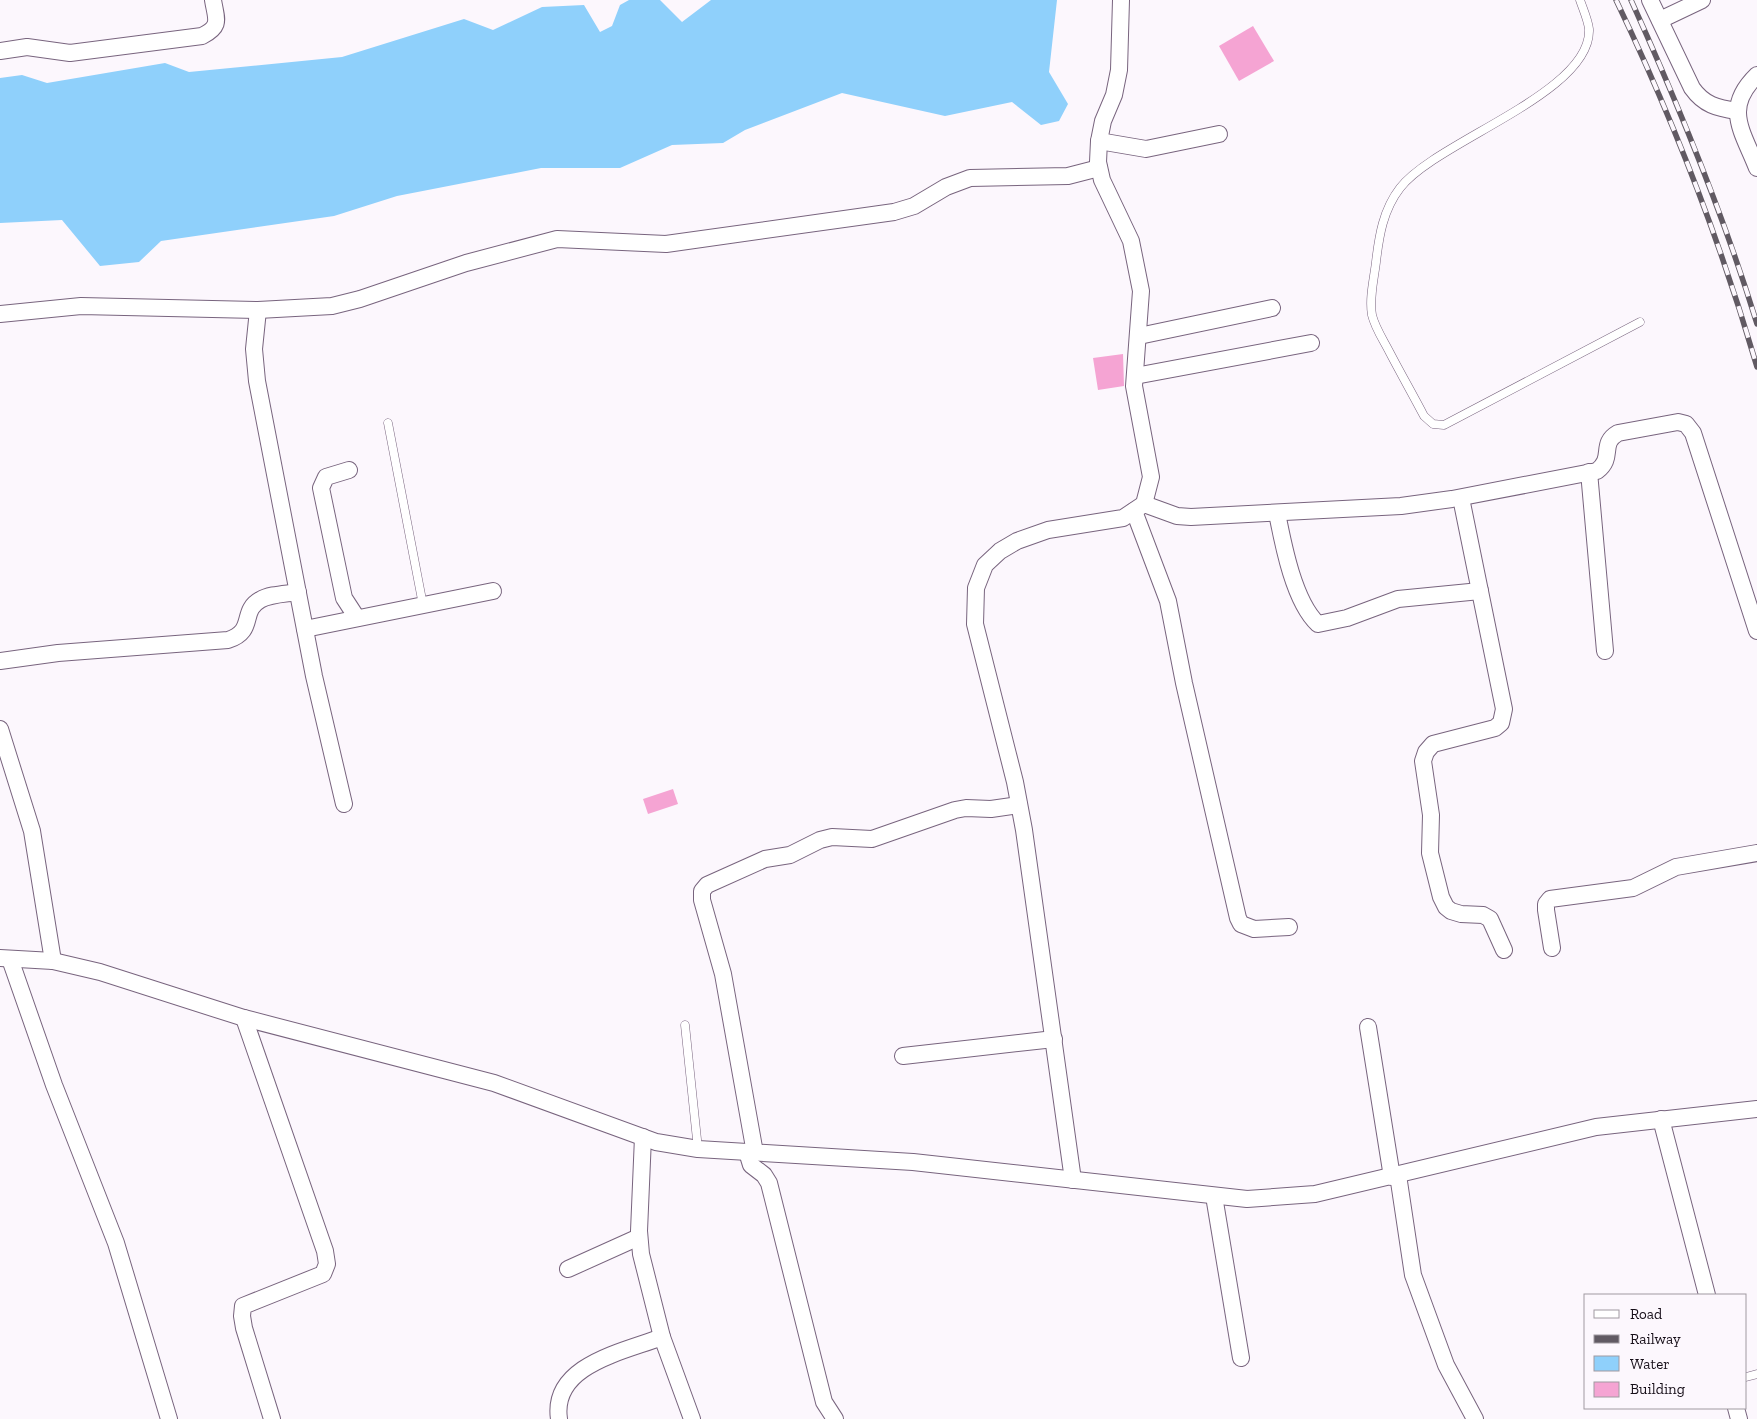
<svg xmlns="http://www.w3.org/2000/svg" width="1757" height="1419" font-family="'Zilla Slab',serif">
<style>
.water{fill:#8fd0fb}
.building{fill:#f5a4d3}
.lines{fill:none;stroke-linecap:round;stroke-linejoin:round}
.lane-casing{stroke:#78647e;stroke-width:9}
.street-casing{stroke:#78647e;stroke-width:18}
.lane{stroke:#fff;stroke-width:8}
.street{stroke:#fff;stroke-width:16}
.rail-casing{stroke:#615a63;stroke-width:5.5}
.rail{stroke:#fcf7fd;stroke-width:4;stroke-dasharray:11;stroke-linecap:butt}
</style>
<rect width="100%" height="100%" fill="#fcf7fd"/>
<polygon class="water" points="629,0 660,0 682,22 711,0 1057,0 1049,72 1068,104 1059,121 1041,125 1012,102 945,116 842,93 745,130 723,143 672,145 620,168 541,168 397,196 334,216 161,241 139,262 100,266 62,220 0,223 0,78 22,75 47,83 165,63 189,72 342,57 464,19 493,30 542,7 584,5 600,32 612,26 620,5"/>
<g class="building">
<polygon points="1253,26 1274,61 1239,81 1219,46"/>
<polygon points="1123,354 1124,386 1098,390 1093,358"/>
<polygon points="673,789 678,804 648,814 643,799"/>
</g>
<g class="lines">
<g class="lane-casing">
<g id="lane">
<path d="M1580 0C1583 9 1588 20 1589 29 1592 93 1436 141 1400 188 1383 210 1379 236 1376 262 1374 279 1369 298 1372 315 1375 328 1384 341 1390 353 1401 374 1413 395 1424 416L1433 424 1444 425 1640 322"/>
<polyline points="388,423 423,605"/>
<polyline points="685,1025 698,1149"/>
<polyline points="1746,1377 1757,1374"/>
</g>
</g>
<g class="street-casing">
<g id="street">
<path d="M1650 0 1692 88C1704 105 1717 108 1737 111"/>
<polyline points="1660,20 1702,0"/>
<path d="M0 51 27 47 70 53 202 36C222 26 216 19 213 0"/>
<path d="M1757 75C1723 108 1742 130 1757 168"/>
<polyline points="1099,141 1146,149 1219,134"/>
<polyline points="258,310 254,349 257,381 314,676 344,804"/>
<polyline points="0,314 81,306 258,310 332,306 360,299 466,263 557,239 666,244 894,212 914,206 946,187 970,178 1068,176 1099,168"/>
<polyline points="1139,336 1272,308"/>
<polyline points="1135,376 1311,343"/>
<polyline points="349,470 326,477 321,488 344,598 357,618"/>
<polyline points="1589,472 1605,651"/>
<polyline points="1461,498 1504,709 1501,723 1495,728 1433,744 1426,752 1423,761 1431,815 1430,853 1441,897 1446,907 1451,911 1461,914 1483,915 1490,919 1504,950"/>
<path d="M1144 504 1177 516 1191 517 1401 506 1452 499 1597 471C1615 457 1599 444 1618 433L1678 422 1686 424 1693 433 1757 631"/>
<polyline points="1134,511 1168,601 1184,683 1238,918 1241,924 1254,929 1289,927"/>
<path d="M1277 513C1283 544 1294 602 1318 624L1347 618 1398 599 1480 591"/>
<polyline points="305,629 493,591"/>
<path d="M0 661 58 653 228 640C256 631 240 611 260 600 270 594 286 594 298 592"/>
<polyline points="0,729 32,831 53,961"/>
<polyline points="1552,948 1546,910 1546,904 1550,899 1633,888 1676,867 1757,853"/>
<polyline points="0,958 53,961 100,972 244,1018 494,1083 656,1142 698,1149 913,1162 1247,1199 1315,1194 1596,1127 1757,1109"/>
<polyline points="10,959 54,1085 116,1243 169,1419"/>
<polyline points="244,1018 325,1251 327,1264 323,1274 243,1306 242,1316 244,1328 272,1419"/>
<polyline points="1368,1027 1392,1177"/>
<polyline points="903,1056 1054,1039"/>
<polyline points="1661,1119 1707,1295"/>
<polyline points="643,1137 639,1231 641,1254 662,1337 692,1419"/>
<polyline points="747,1152 751,1165 764,1175 769,1183 824,1402 835,1419"/>
<polyline points="755,1153 723,974 702,900 702,891 707,885 765,859 790,855 820,840 832,837 872,839 955,810 966,808 991,809 1019,805"/>
<polyline points="1398,1175 1413,1275 1446,1365 1475,1419"/>
<polyline points="1073,1180 1024,830 1015,782 975,624 976,588 985,565 1000,551 1017,541 1048,530 1123,518 1144,504 1151,477 1134,386 1141,291 1131,241 1102,180 1098,162 1099,141 1103,121 1114,95 1119,70 1121,0"/>
<polyline points="1214,1196 1241,1358"/>
<polyline points="568,1269 639,1237"/>
<polyline points="1736,1408 1739,1419"/>
<path d="M559 1419C551 1365 623 1352 662 1337"/>
</g>
</g>
<use href="#lane" class="lane"/>
<use href="#street" class="street"/>
<g class="rail-casing">
<g id="rail">
<path d="M1616 0C1673 119 1720 240 1757 367"/>
<path d="M1631 0C1679 106 1723 213 1757 324"/>
</g>
</g>
<use href="#rail" class="rail"/>
</g>
<rect x="1584" y="1294" width="162" height="115" fill="#fcf7fd" stroke="#a09aa1"/>
<rect x="1594" y="1310" width="25" height="8" fill="#ffffff" stroke="#a09aa1"/>
<text x="1630" y="1319" font-size="15" fill="#160e18">Road</text>
<rect x="1594" y="1335" width="25" height="8" fill="#615a63" stroke="#a09aa1"/>
<text x="1630" y="1344" font-size="15" fill="#160e18">Railway</text>
<rect x="1594" y="1356" width="25" height="15" fill="#8fd0fb" stroke="#a09aa1"/>
<text x="1630" y="1369" font-size="15" fill="#160e18">Water</text>
<rect x="1594" y="1382" width="25" height="15" fill="#f5a4d3" stroke="#a09aa1"/>
<text x="1630" y="1394" font-size="15" fill="#160e18">Building</text>
</svg>
